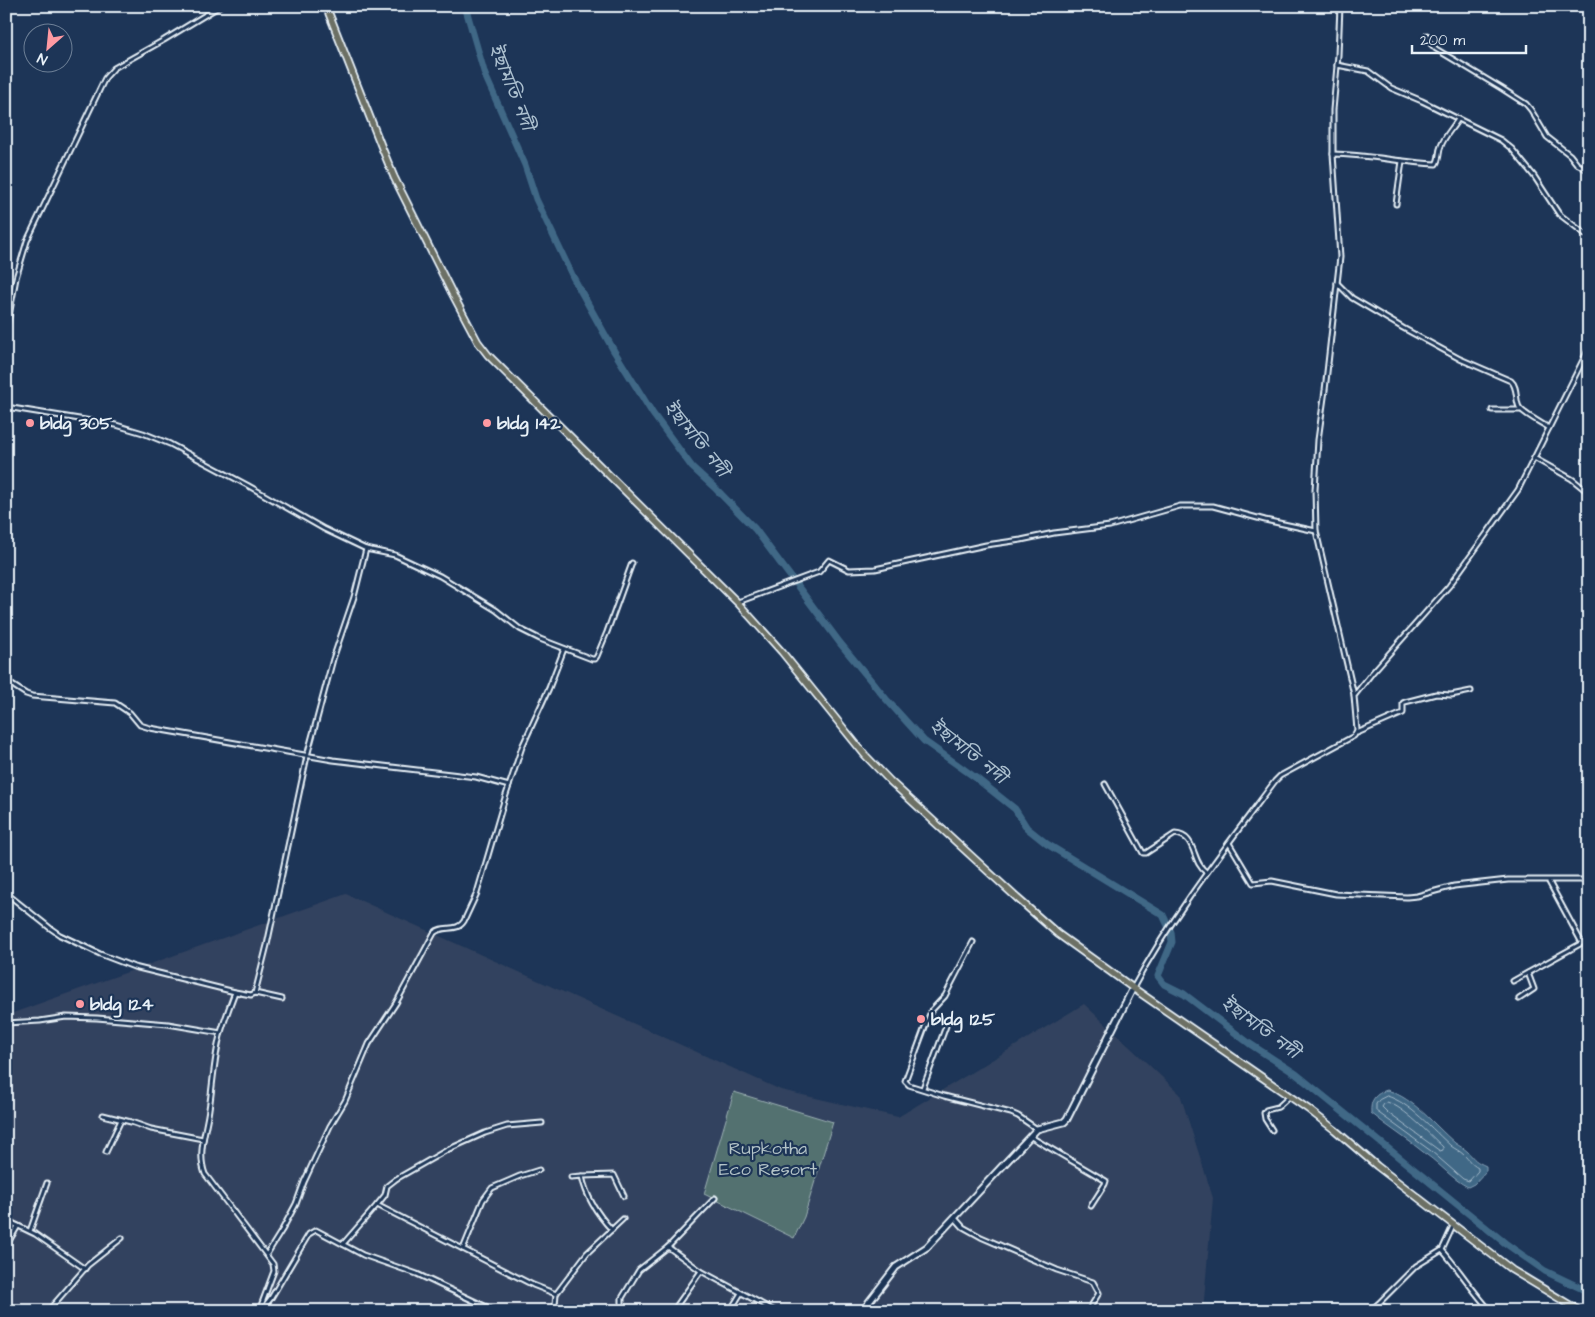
<svg xmlns="http://www.w3.org/2000/svg" width="1595" height="1317" font-family="'Architects Daughter','Noto Sans Bengali',sans-serif">
<style>
.built{fill:#32425e}
.green{fill:#527170;stroke:#9db1b4}
.water{fill:#3f6786;stroke:#839eb4}
.lines{fill:none;stroke-linecap:round;stroke-linejoin:round}
.shore{stroke:#a4baca;stroke-width:1}
.river{stroke:#3f6786;stroke-width:7}
.street-casing{stroke:#e8f1f8;stroke-width:7}
.secondary-casing{stroke:#e8f1f8;stroke-width:9}
.primary-casing{stroke:#e8f1f8;stroke-width:9}
.street{stroke:#1d3557;stroke-width:3}
.secondary{stroke:#1d3557;stroke-width:5}
.primary{stroke:#6c7065;stroke-width:5.5}
.poi-dot{fill:#ff9aa2;stroke:#1d3557;stroke-width:2}
.labels{text-anchor:middle;dominant-baseline:central;stroke-width:4.5;stroke-linejoin:round;paint-order:stroke}
.poi-label{font-size:18px;font-weight:bold;fill:#e8f1f8;stroke:#1d3557;text-anchor:start}
.park-label{font-size:18px;fill:#b4c4c8;stroke:#1d3557}
.water-label{font-size:19px;font-style:italic;fill:#adc1d0;stroke:#1d3557}
</style>
<rect width="100%" height="100%" fill="#1d3557"/>
<filter id="ink" filterUnits="userSpaceOnUse"><feTurbulence type="fractalNoise" baseFrequency=".02" numOctaves="2"/><feDisplacementMap in="SourceGraphic" scale="10" xChannelSelector="R" yChannelSelector="G"/><feConvolveMatrix kernelMatrix="1 2 1 2 8 2 1 2 1" color-interpolation-filters="sRGB"/></filter>
<g filter="url(#ink)">
<polygon class="built" points="346,894 781,1090 898,1117 1084,1004 1180,1094 1213,1198 1203,1311 6,1311 6,1013 10,1014"/>
<polygon class="green" points="734,1092 833,1122 804,1217 794,1238 704,1194"/>
<path class="water" d="M1387 1090C1415 1099 1433 1124 1455 1143 1459 1146 1464 1148 1468 1152 1475 1160 1475 1161 1486 1166V1171L1474 1184 1468 1187C1452 1179 1441 1165 1427 1155 1409 1140 1389 1128 1371 1113 1370 1100 1375 1094 1387 1090Z"/>
<g class="lines">
<g class="shore">
<path d="M1387 1096C1409 1102 1433 1130 1451 1146 1455 1149 1460 1151 1464 1155 1469 1160 1471 1164 1478 1168V1171L1469 1181 1463 1179 1431 1151 1376 1111V1104L1379 1100Z"/>
<path d="M1387 1102C1404 1107 1429 1134 1443 1147V1150L1440 1151 1388 1113 1382 1107 1384 1104Z"/>
</g>
<polyline class="river" points="465,6 485,75 525,165 536,199 573,277 614,351 653,414 692,467 716,489 755,529 840,643 886,699 924,741 976,778 1015,809 1027,828 1047,844 1163,915 1171,932 1172,942 1158,976 1164,984 1184,994 1250,1044 1296,1074 1505,1243 1545,1271 1589,1292"/>
<g class="street-casing">
<g id="street">
<polyline points="1340,6 1338,55 1333,110 1333,154 1340,257 1325,390 1318,440 1315,490 1316,531 1354,695"/>
<polyline points="1427,35 1429,42 1436,49 1501,88 1526,104 1531,110 1547,137 1570,155 1577,164 1589,171"/>
<polyline points="1337,65 1368,71 1391,88 1422,101 1501,140 1512,149 1534,176 1559,214 1589,237"/>
<path d="M1333 154C1368 155 1401 162 1436 164 1440 159 1438 152 1441 146 1445 135 1453 128 1458 119"/>
<polyline points="1396,204 1402,161"/>
<path d="M1337 283 1352 298 1403 328 1460 359 1511 381C1518 387 1515 399 1519 407 1523 414 1542 423 1549 428"/>
<polyline points="6,332 16,278 27,241 105,78 114,68 164,40 220,6"/>
<polyline points="6,407 116,425 143,433 170,444 247,485 324,529 366,549 395,555 440,576 496,610 520,629 540,639 592,659 595,659 597,656 607,632 632,563"/>
<polyline points="1492,410 1520,410"/>
<polyline points="1534,458 1572,479 1589,493"/>
<polyline points="738,602 819,572 829,560 849,570 875,569 986,545 1021,540 1054,533 1110,526 1180,506 1213,506 1265,520 1316,531"/>
<polyline points="6,681 26,694 32,696 115,703 130,713 140,725 150,728 333,760 476,777 509,786"/>
<polyline points="1357,733 1403,713 1403,703 1405,702 1436,694 1451,695 1471,691"/>
<path d="M1105 784 1143 853H1146L1175 834C1197 835 1191 862 1206 872"/>
<polyline points="1229,843 1253,883 1272,881 1336,894 1407,897 1417,896 1454,886 1508,880 1589,880"/>
<polyline points="6,893 50,928 60,935 100,954 134,967 235,992 251,995 255,993 282,999"/>
<polyline points="973,942 945,996 931,1011 905,1081 909,1085 944,1096 1011,1113 1018,1116 1037,1129"/>
<polyline points="1582,943 1589,939"/>
<polyline points="1513,981 1582,943 1549,882"/>
<path d="M1133 988C1173 914 1225 848 1275 781L1280 776 1354 736 1357 730 1354 696 1372 673 1449 586 1518 490 1589 348"/>
<path d="M235 992C230 1005 225 1019 221 1032 214 1057 213 1084 209 1109 206 1131 197 1153 205 1174L273 1264 274 1271 259 1311"/>
<polyline points="255,993 267,945 307,756 333,659 354,597 366,549"/>
<polyline points="1519,999 1534,989 1528,973"/>
<polyline points="6,1023 40,1021 66,1017 97,1018 168,1024 221,1033"/>
<polyline points="923,1088 946,1026"/>
<polyline points="103,1115 131,1122 151,1129 203,1139"/>
<polyline points="1272,1130 1265,1119 1264,1113 1266,1110 1278,1107 1289,1097"/>
<polyline points="1031,1137 1106,1181 1105,1184 1091,1206"/>
<polyline points="106,1152 121,1120"/>
<polyline points="582,1176 614,1175 624,1196"/>
<path d="M571 1177 582 1176C586 1197 598 1215 612 1230"/>
<polyline points="715,1198 668,1247 701,1271 775,1311"/>
<polyline points="377,1205 385,1195 387,1186 396,1179 447,1150 485,1133 507,1126 542,1123"/>
<polyline points="955,1218 963,1227 981,1237 1057,1270 1093,1282 1099,1293 1088,1311"/>
<polyline points="6,1220 35,1234 85,1269"/>
<path d="M1453 1226 1442 1250C1459 1269 1473 1292 1491 1311"/>
<polyline points="30,1231 47,1183"/>
<polyline points="343,1244 377,1205 533,1285 556,1294 555,1305 566,1311"/>
<polyline points="6,1246 18,1226"/>
<polyline points="463,1249 483,1200 492,1188 520,1176 539,1170"/>
<path d="M267 1254 282 1230 296 1204 304 1182 330 1126 345 1101 369 1044 396 1003 434 933C443 924 457 933 464 921L477 893 504 801 522 747 549 688 564 649"/>
<polyline points="556,1294 587,1253 623,1219"/>
<polyline points="48,1311 88,1265 122,1238"/>
<polyline points="261,1311 271,1298 309,1234 316,1230 363,1255 417,1274 491,1309"/>
<polyline points="622,1311 622,1298 639,1270 668,1247"/>
<polyline points="673,1311 701,1271"/>
<polyline points="730,1311 741,1293"/>
<polyline points="1369,1311 1378,1304"/>
<polyline points="1394,1311 1378,1304 1416,1266 1442,1250"/>
</g>
</g>
<g class="secondary-casing">
<polyline id="secondary" points="864,1311 869,1302 896,1267 927,1247 1037,1129 1064,1122 1067,1119 1133,988"/>
</g>
<g class="primary-casing">
<polyline id="primary" points="326,6 382,148 394,177 452,293 478,342 488,355 738,603 782,652 865,755 890,781 1017,898 1058,934 1133,988 1308,1109 1335,1130 1377,1166 1512,1270 1580,1311"/>
</g>
<use href="#street" class="street"/>
<use href="#secondary" class="secondary"/>
<use href="#primary" class="primary"/>
</g>
</g>
<g class="poi-dot">
<circle cx="30" cy="423" r="5"/>
<circle cx="487" cy="423" r="5"/>
<circle cx="80" cy="1004" r="5"/>
<circle cx="921" cy="1019" r="5"/>
</g>
<g class="labels">
<g class="poi-label">
<text x="40" y="423">bldg 305</text>
<text x="497" y="423">bldg 142</text>
<text x="90" y="1004">bldg 124</text>
<text x="931" y="1019">bldg 125</text>
</g>
<g class="park-label">
<text x="768" y="1148">Rupkotha<tspan x="768" dy="21">Eco Resort</tspan></text>
</g>
<g class="water-label">
<text transform="translate(511 87) rotate(68)">ইছামতি নদী</text>
<text transform="translate(696 439) rotate(51)">ইছামতি নদী</text>
<text transform="translate(968 752) rotate(38)">ইছামতি নদী</text>
<text transform="translate(1260 1028) rotate(36)">ইছামতি নদী</text>
</g>
</g>
<rect width="1595" height="1317" fill="none" stroke="#1d3557" stroke-width="25"/>
<rect x="12" y="12" width="1570" height="1292" fill="none" stroke="#e8f1f8" stroke-width="2" filter="url(#ink)"/>
<g transform="translate(48 48) rotate(207)"><circle r="24" fill="#1d3557" stroke="#6e8097"/>
<path d="M0-4L9 19L0 12L-9 19Z" fill="#ff9aa2"/>
<text y="-8" font-size="14" font-weight="bold" text-anchor="middle" fill="#e8f1f8">N</text>
</g>
<path d="M1412 45v8h114v-8" fill="none" stroke="#e8f1f8" stroke-width="2.5"/>
<text x="1420" y="45" font-size="15" fill="#e8f1f8" stroke="#1d3557" stroke-width="4" paint-order="stroke">200 m</text>
</svg>
